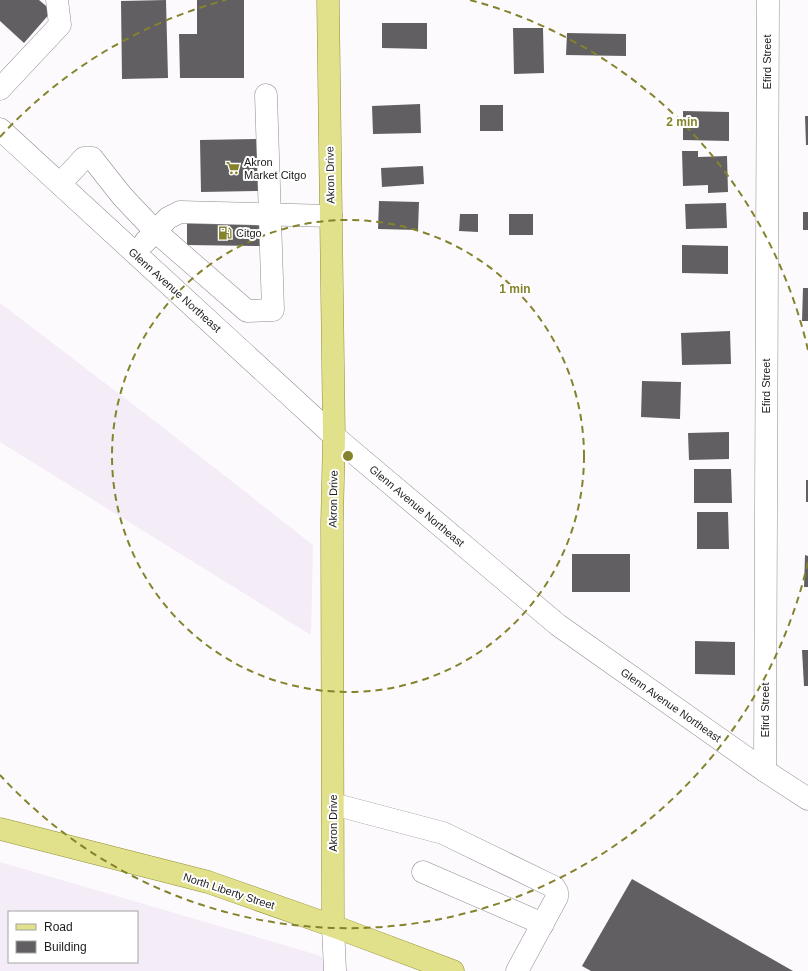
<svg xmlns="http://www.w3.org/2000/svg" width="808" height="971" font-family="Arial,sans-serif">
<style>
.built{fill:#f4ecf6;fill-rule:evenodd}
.building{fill:#625f62}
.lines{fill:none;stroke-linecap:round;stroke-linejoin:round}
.minor-casing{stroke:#8e8b8f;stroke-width:23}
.major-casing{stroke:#908f32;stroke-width:23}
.minor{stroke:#fff;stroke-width:22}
.major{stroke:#e2e18b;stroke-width:22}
.ring{fill:none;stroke:#84832c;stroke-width:2;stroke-dasharray:7 5}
.labels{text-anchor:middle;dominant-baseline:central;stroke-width:4;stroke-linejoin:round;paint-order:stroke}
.street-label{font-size:11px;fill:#1c1b1d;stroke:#fff}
.poi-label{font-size:11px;fill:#1c1b1d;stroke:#fff;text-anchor:start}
.centre{fill:#84832c;stroke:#fff;stroke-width:2}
.ring-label{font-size:12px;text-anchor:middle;font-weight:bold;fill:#84832c;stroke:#fff;stroke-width:4;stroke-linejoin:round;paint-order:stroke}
</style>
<rect width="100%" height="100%" fill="#fdfafe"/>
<g class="built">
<polygon points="0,303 156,422 313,545 311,635 0,442"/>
<path d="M0 862 318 955 350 971H0ZM9 912H137V962H9Z"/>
</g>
<g class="building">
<polygon points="0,0 39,0 52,11 24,43 0,21"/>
<polygon points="166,0 168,78 122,79 121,1"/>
<polygon points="197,0 244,0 244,78 180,78 179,34 197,34"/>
<polygon points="382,23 427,23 427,49 382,48"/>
<polygon points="513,28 543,28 544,73 514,74"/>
<polygon points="567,33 626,34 626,56 566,55"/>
<polygon points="420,104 421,133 373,134 372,106"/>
<rect x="480" y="105" width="23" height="26"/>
<polygon points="683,111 729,112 729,141 683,140"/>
<polygon points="805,116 808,116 808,145 806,145"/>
<polygon points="259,139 259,191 201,192 200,140"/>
<polygon points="682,151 698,151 698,157 727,156 728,192 708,193 708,185 683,186"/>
<polygon points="423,166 424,184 382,187 381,168"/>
<polygon points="379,201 419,202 418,230 378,229"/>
<polygon points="726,203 727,228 686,229 685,204"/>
<rect x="803" y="212" width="5" height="18"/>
<polygon points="460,214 478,214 478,232 459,231"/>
<rect x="509" y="214" width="24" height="21"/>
<polygon points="187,221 263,221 262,246 187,245"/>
<polygon points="682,245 728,246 728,274 682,273"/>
<polygon points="803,288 808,288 808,321 802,321"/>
<polygon points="730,331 731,364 682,365 681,333"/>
<polygon points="642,381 681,382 680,419 641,417"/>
<polygon points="729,432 729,459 689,460 688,433"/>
<polygon points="694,469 731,469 732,503 694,503"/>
<rect x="806" y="480" width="2" height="22"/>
<polygon points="697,512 728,512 729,549 697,549"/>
<rect x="572" y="554" width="58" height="38"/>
<polygon points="805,555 808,556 808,587 804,587"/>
<polygon points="695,641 735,642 735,675 695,674"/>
<polygon points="802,650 808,650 808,686 804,686"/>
<polygon points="632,879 793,971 591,971 582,966"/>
</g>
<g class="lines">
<g class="minor-casing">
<g id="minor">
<polyline points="0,89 60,25 57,0"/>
<polyline points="0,129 334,436 558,625 765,771 808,799"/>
<polyline points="60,184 84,158 92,158 122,196 155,231 247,311 273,310 266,95"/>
<polyline points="145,242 168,218 180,212 331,216"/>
<polyline points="765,771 768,0"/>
<polyline points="333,804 443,833 554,887 557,892 557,897 517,971"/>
<polyline points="423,872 543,924"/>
<polyline points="333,926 335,971"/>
</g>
</g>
<g class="major-casing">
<g id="major">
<polyline points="328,0 334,436 332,523 333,926"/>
<polyline points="0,829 208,882 333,926 453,971"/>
</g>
</g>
<use href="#minor" class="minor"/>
<use href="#major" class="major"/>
</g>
<g class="ring">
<circle cx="348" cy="456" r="236"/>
<path d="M808 562A472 472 0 0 1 0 775M0 137A472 472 0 0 1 226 0M470 0A472 472 0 0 1 808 350"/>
</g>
<defs>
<g id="supermarket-bare" transform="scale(1.08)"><path d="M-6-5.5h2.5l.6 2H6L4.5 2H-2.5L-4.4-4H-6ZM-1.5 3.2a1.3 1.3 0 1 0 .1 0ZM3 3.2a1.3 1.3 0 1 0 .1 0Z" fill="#84832c" stroke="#fff" stroke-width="2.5" paint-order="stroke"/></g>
<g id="fuel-bare" transform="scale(1.08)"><path d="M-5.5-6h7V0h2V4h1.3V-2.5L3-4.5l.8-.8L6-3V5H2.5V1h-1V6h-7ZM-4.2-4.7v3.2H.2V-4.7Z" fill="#84832c" stroke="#fff" stroke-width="2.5" paint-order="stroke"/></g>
</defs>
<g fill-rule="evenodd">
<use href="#supermarket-bare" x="233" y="168"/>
<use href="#fuel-bare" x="225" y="233"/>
</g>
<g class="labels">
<g class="street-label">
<text transform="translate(767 62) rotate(-90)">Efird Street</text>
<text transform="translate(330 175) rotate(-91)">Akron Drive</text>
<text transform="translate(175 290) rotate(42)">Glenn Avenue Northeast</text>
<text transform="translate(766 386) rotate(-90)">Efird Street</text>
<text transform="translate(333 499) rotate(-89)">Akron Drive</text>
<text transform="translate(417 506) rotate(40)">Glenn Avenue Northeast</text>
<text transform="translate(671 705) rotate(35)">Glenn Avenue Northeast</text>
<text transform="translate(765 710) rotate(-90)">Efird Street</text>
<text transform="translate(333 823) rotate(-90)">Akron Drive</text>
<text transform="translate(229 891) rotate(18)">North Liberty Street</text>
</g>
<g class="poi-label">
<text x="244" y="162">Akron<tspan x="244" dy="13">Market Citgo</tspan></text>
<text x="236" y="233">Citgo</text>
</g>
</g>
<circle cx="348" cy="456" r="6" class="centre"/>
<g class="ring-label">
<text x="682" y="126">2 min</text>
<text x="515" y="293">1 min</text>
</g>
<rect x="8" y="911" width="130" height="52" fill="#ffffff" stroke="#a4a4a5"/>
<rect x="16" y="924" width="20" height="6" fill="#e2e18b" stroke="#a4a4a5"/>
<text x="44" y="931" font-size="12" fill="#1c1b1d">Road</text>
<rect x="16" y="941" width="20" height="12" fill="#625f62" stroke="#a4a4a5"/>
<text x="44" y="951" font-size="12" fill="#1c1b1d">Building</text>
</svg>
